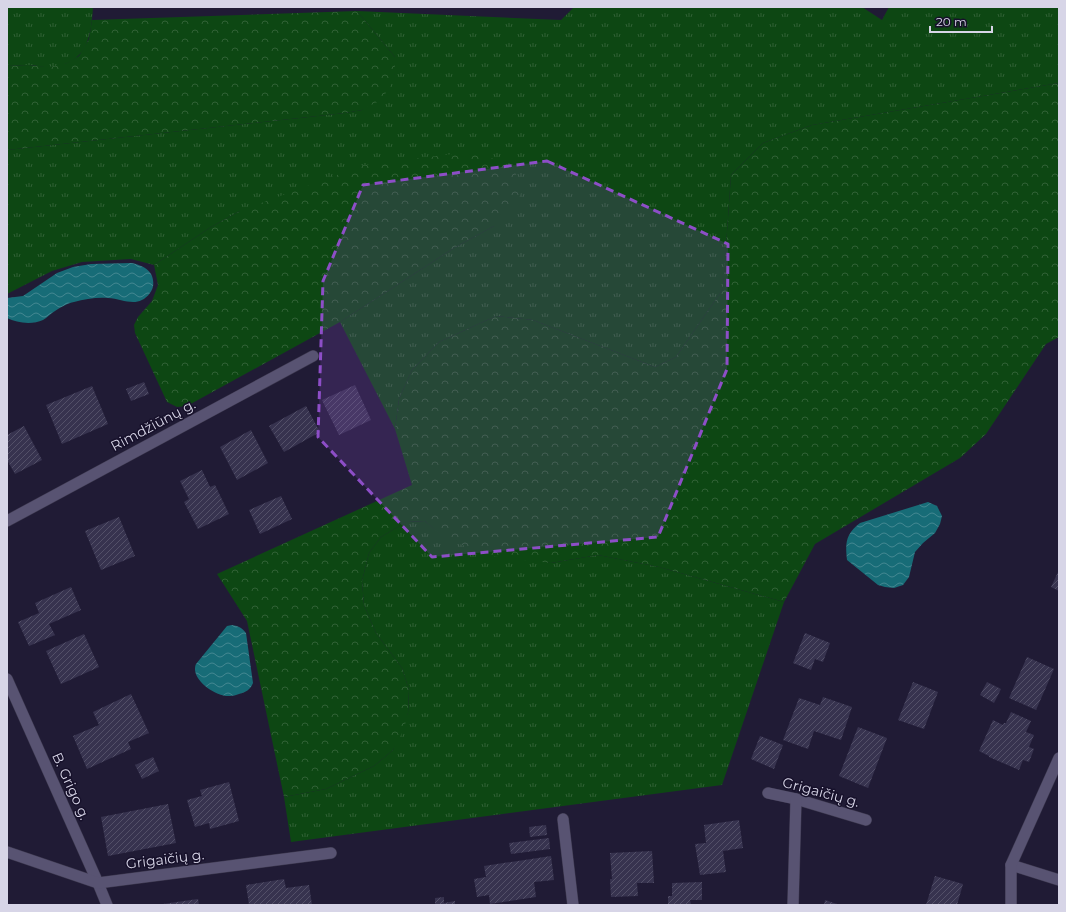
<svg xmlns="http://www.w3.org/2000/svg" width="1066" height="912" font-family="Montserrat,sans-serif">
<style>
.grass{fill:url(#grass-tufts)}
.forest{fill:url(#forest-crowns)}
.water{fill:url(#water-waves)}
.building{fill:url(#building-hatch)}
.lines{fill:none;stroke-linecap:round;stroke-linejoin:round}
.minor-casing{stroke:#3b374d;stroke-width:12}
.minor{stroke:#585372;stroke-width:11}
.marked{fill:#8d4ec7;fill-opacity:0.2;stroke:#8d4ec7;stroke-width:3;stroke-dasharray:8 5;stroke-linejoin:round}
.labels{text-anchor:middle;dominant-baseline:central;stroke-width:3;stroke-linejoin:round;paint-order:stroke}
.street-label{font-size:14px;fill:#d7d5e7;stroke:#17112b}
</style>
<defs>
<pattern id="grass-tufts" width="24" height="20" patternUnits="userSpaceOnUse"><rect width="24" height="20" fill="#0d4713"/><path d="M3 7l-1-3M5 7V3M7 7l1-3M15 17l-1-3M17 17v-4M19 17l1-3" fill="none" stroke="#306135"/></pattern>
<pattern id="forest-crowns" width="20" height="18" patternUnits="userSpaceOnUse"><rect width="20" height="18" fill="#0d4713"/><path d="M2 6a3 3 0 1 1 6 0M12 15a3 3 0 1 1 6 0" fill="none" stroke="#306135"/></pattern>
<pattern id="water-waves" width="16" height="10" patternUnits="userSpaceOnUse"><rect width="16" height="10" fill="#176c77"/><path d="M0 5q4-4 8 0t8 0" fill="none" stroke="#438791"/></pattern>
<pattern id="building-hatch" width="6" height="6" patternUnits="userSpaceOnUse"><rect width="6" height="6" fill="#37334f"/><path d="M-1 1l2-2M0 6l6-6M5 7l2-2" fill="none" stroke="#535068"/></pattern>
</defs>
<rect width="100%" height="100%" fill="#201b35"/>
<g class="grass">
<path d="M7 7H93C91 38 87 64 50 67 43 68 36 65 29 65 21 65 14 66 7 66Z"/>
<polygon points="574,7 862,7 882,20 889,7 1059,7 1059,83 812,125 763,143 731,175 723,289 676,357 655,367 533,320 496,316 439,342 412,370 399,399 395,429 340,322 454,248 494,226 240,211 211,227 154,265 131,259 82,262 52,271 7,294 7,150 345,113 362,110 395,74 395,57 357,11 561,20"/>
<polygon points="425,521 444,537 551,563 598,555 659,567 784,602 722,785 291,842 284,797 326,789 374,766 393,750 408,713 409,690 402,668 376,633 364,605 362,581 369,553 381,537 406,522"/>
</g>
<g class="forest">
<polygon points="357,11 395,57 395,74 390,87 381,100 362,110 345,113 7,150 7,66 28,65 49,67 67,63 79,56 89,39 92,20"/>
<polygon points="1059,83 1059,337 1046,344 986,434 960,458 815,544 784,602 659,567 598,555 551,563 489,556 443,537 425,521 406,522 381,537 369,553 362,581 364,605 376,633 402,668 409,690 408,713 404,729 393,750 374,766 326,789 284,797 247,621 217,574 412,485 395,429 399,399 412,370 439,342 496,316 533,320 655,367 676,357 723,289 731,175 763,143 812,125"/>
<polygon points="477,151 514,169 522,190 516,206 494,226 454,248 340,322 187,406 177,407 167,402 135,333 134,325 138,317 152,301 158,285 154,265 211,227 240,211 364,165"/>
</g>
<g class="water">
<path d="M132 263C140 265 149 268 152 276 154 282 154 288 150 293 138 309 124 299 108 298 97 297 85 299 74 302 68 303 61 307 55 311 51 313 47 318 43 320 32 325 17 323 7 318V298L23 296 57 273 73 267 91 264Z"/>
<path d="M928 502 937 506 942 516 940 524 935 533 923 543 915 552 909 577 903 585 894 588 885 587 878 585 847 560C845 542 846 534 860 523Z"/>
<path d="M232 625C239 626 242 628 246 633L253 683C250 690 246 692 239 694 236 695 233 696 230 696 217 697 196 683 195 670 195 668 195 666 196 664L227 626Z"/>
</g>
<g class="building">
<polygon points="144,382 149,394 131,401 126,389"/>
<polygon points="355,385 371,420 339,435 322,400"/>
<polygon points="92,386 108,424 62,444 46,405"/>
<polygon points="306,406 320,432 284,452 269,426"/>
<polygon points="24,426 42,460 15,474 7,460 7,435"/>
<polygon points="251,430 268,463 237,480 220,447"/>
<polygon points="202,470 210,487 215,485 229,514 198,529 184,502 189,499 180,481"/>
<polygon points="281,496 292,519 260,534 249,510"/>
<polygon points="119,517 135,556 101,570 85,531"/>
<polygon points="1059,570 1059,591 1051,587"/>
<polygon points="71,587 81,610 49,624 55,635 29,646 18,622 39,613 35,603"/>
<polygon points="805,633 830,643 823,662 815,659 811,670 793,663"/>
<polygon points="84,634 99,667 61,684 46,651"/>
<polygon points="1027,657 1054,669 1036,710 1009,698"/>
<polygon points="913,682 938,692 924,729 898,720"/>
<polygon points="987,682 1001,689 994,703 980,695"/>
<polygon points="131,694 149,733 128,742 131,749 87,769 73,736 99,725 93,712"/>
<polygon points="823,697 852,707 841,740 814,731 808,749 783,740 799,698 820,705"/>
<polygon points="1011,712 1031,721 1026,732 1034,735 1029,747 1034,749 1029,762 1023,760 1019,770 989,757 989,756 979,751 993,720 1003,725 1004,723 1006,723"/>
<polygon points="858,727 887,738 868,788 839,776"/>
<polygon points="760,736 783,745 774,769 751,759"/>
<polygon points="153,757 159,771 142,779 135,765"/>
<polygon points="229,782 239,821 210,829 209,823 195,827 187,800 202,796 200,790"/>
<polygon points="168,804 176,843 108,856 101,817"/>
<polygon points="739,820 743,848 723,851 726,872 700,875 695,844 706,843 704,825"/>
<polygon points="546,825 547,835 530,837 529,827"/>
<polygon points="549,838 550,849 511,854 509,843"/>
<polygon points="652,851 654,883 637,883 638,896 611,897 610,879 612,879 610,853"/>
<polygon points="551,856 554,880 534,882 536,897 490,904 489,895 477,897 474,879 486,877 484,866"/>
<polygon points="935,876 963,884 957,905 926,905"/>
<polygon points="284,879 286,888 309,885 312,905 249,905 246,885"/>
<polygon points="702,882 702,900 690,900 691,905 668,905 668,896 672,896 672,883"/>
<polygon points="444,897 444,903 455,901 455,905 435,905 435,898"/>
<polygon points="198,899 199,905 164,905 163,904"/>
<polygon points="825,900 840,905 824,905"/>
</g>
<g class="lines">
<g class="minor-casing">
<g id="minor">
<polyline points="7,521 313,356"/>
<polyline points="7,679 98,883 107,905"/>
<polyline points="768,793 796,799 866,820"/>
<polyline points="563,819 573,905"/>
<polyline points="7,852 98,883 331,853"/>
<polyline points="1011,865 1059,880"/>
<polyline points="793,905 796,799"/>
<polyline points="1011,905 1011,865 1059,758"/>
</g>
</g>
<use href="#minor" class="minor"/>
</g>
<path class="marked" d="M547 161 728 244 727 369 658 537 432 557 318 437 323 281 363 185Z"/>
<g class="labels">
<g class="street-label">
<text transform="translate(153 425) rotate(-28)">Rimdžiūnų g.</text>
<text transform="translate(71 786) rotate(66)">B. Grigo g.</text>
<text transform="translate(821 792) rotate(15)">Grigaičių g.</text>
<text transform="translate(165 859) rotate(-7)">Grigaičių g.</text>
</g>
</g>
<rect width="1066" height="912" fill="none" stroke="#d7d5e7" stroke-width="16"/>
<path d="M930 26v6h62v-6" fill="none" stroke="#d7d5e7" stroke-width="2"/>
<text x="936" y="26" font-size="12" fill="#d7d5e7" stroke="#17112b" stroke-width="3" paint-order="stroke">20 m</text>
</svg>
